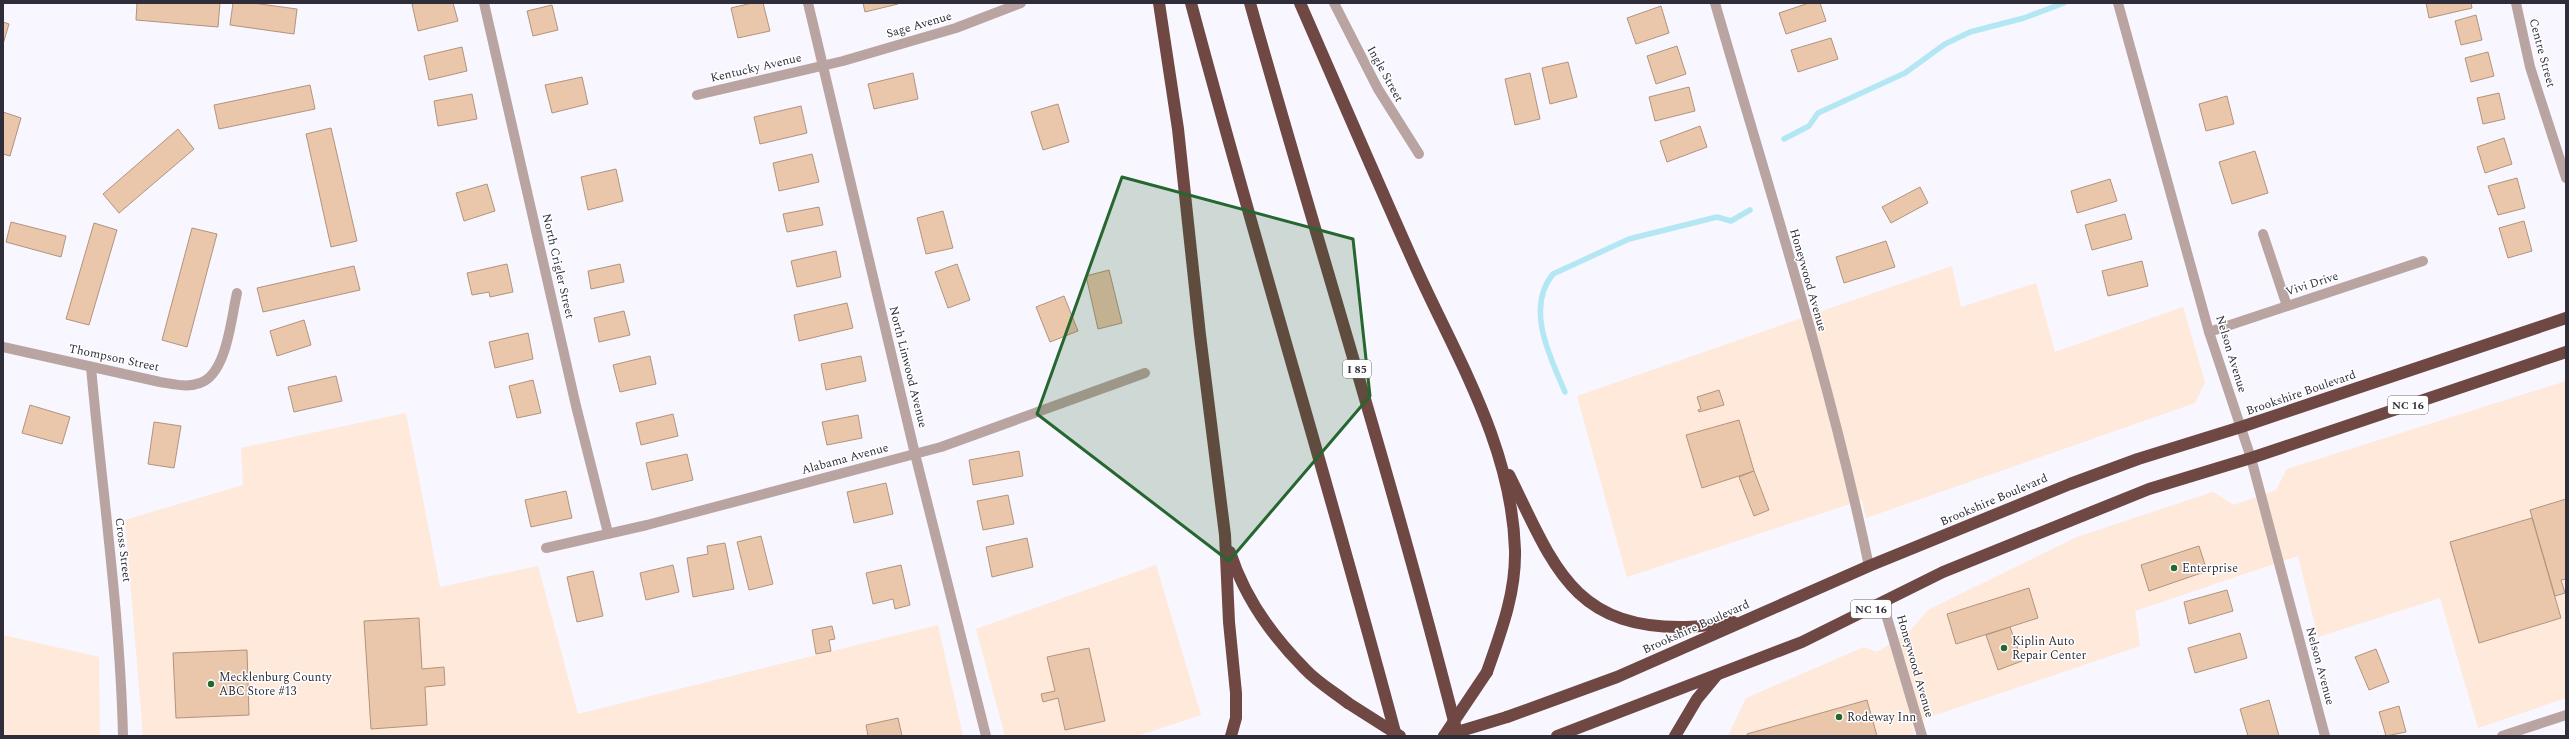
<svg xmlns="http://www.w3.org/2000/svg" width="2569" height="739" font-family="Spectral,serif">
<style>
.commercial{fill:#fee9da}
.lines{fill:none;stroke-linecap:round;stroke-linejoin:round}
.stream{stroke:#b3e7f4;stroke-width:5.5}
.building{fill:#eac6aa;stroke:#b2947d}
.minor{stroke:#b9a4a1;stroke-width:10}
.highway{stroke:#6f4743;stroke-width:12}
.highway-bridge{stroke:#6f4743;stroke-width:12}
.marked{fill:#26662f;fill-opacity:0.2;stroke:#26662f;stroke-width:3;stroke-linejoin:round}
.poi-dot{fill:#26662f;stroke:#fff;stroke-width:1.5}
.labels{text-anchor:middle;dominant-baseline:central;stroke-width:3;stroke-linejoin:round;paint-order:stroke}
.shield{fill:#fff;stroke:#6e6c75;stroke-width:1}
.shield-label{font-size:11px;font-weight:bold;fill:#302d3a}
.street-label{font-size:12px;fill:#302d3a;stroke:#fff}
.poi-label{font-size:12px;fill:#302d3a;stroke:#fff;text-anchor:start}
</style>
<rect width="100%" height="100%" fill="#f8f6fe"/>
<g class="commercial">
<polygon points="1952,266 1961,307 2036,283 2055,352 2183,307 2205,382 2195,403 1866,518 1862,500 1627,577 1577,396"/>
<polygon points="2566,381 2566,698 2478,728 2440,598 2318,637 2298,556 2135,611 2140,646 1912,723 1915,736 1728,736 1746,698 1864,647 1877,652 1909,632 1928,610 2077,537 2213,492 2234,505 2276,490 2287,469"/>
<polygon points="406,413 440,587 538,566 578,714 938,625 963,736 143,736 125,520 243,485 241,448"/>
<polygon points="1156,565 1201,715 1137,736 1005,736 976,629"/>
<polygon points="3,635 99,657 100,736 3,736"/>
</g>
<g class="lines">
<g class="stream">
<polyline points="1784,139 1809,126 1818,113 1905,73 1945,44 1970,32 2024,18 2064,3"/>
<path d="M1565 392C1550 357 1525 308 1553 274L1629 239 1717 217 1731 221 1750 210"/>
</g>
</g>
<g class="building">
<polygon points="137,3 220,3 218,27 136,20"/>
<polygon points="233,3 253,3 297,9 294,34 230,25"/>
<polygon points="418,3 453,3 458,21 418,31 412,4"/>
<polygon points="752,3 763,3 770,31 738,38 731,8"/>
<polygon points="863,3 897,3 898,4 865,12"/>
<polygon points="1809,3 1820,3 1826,21 1786,34 1779,13"/>
<polygon points="2426,3 2471,3 2472,8 2429,18"/>
<polygon points="552,5 558,30 533,36 527,11"/>
<polygon points="1661,6 1669,33 1636,44 1627,18"/>
<polygon points="2476,15 2482,40 2461,45 2455,21"/>
<polygon points="3,22 9,24 3,44"/>
<polygon points="1831,38 1838,59 1798,72 1791,50"/>
<polygon points="1677,46 1686,74 1656,84 1647,56"/>
<polygon points="462,47 467,71 429,80 424,56"/>
<polygon points="2488,52 2494,76 2471,82 2465,58"/>
<polygon points="1568,62 1577,97 1550,104 1542,68"/>
<polygon points="913,73 918,99 874,109 868,84"/>
<polygon points="1530,73 1540,119 1515,125 1505,79"/>
<polygon points="582,77 588,104 552,113 545,85"/>
<polygon points="310,85 315,109 219,129 214,105"/>
<polygon points="1689,87 1695,111 1655,121 1649,97"/>
<polygon points="2499,93 2505,119 2483,124 2477,98"/>
<polygon points="472,94 477,119 438,126 434,101"/>
<polygon points="2227,96 2234,124 2206,131 2199,104"/>
<polygon points="1058,104 1069,142 1043,150 1031,112"/>
<polygon points="801,106 807,133 760,144 754,117"/>
<polygon points="3,112 21,118 10,156 3,154"/>
<polygon points="1700,126 1707,147 1667,162 1660,141"/>
<polygon points="331,128 357,241 331,247 306,134"/>
<polygon points="178,129 194,149 119,213 103,194"/>
<polygon points="2504,138 2512,164 2485,173 2477,147"/>
<polygon points="2255,151 2268,193 2232,204 2219,162"/>
<polygon points="812,154 819,182 779,191 773,163"/>
<polygon points="616,169 623,201 588,210 581,177"/>
<polygon points="2517,178 2525,208 2498,215 2488,186"/>
<polygon points="2110,179 2117,201 2077,213 2071,191"/>
<polygon points="487,184 495,211 464,221 456,193"/>
<polygon points="1920,187 1928,203 1891,223 1882,207"/>
<polygon points="819,207 823,225 787,232 783,214"/>
<polygon points="943,211 953,248 926,254 917,218"/>
<polygon points="2125,214 2132,239 2092,250 2085,225"/>
<polygon points="2524,221 2532,251 2508,258 2499,228"/>
<polygon points="11,222 66,236 61,257 6,242"/>
<polygon points="94,223 117,230 89,325 66,319"/>
<polygon points="192,228 217,234 187,347 162,340"/>
<polygon points="1886,241 1895,267 1844,283 1836,257"/>
<polygon points="836,251 841,277 797,287 791,261"/>
<polygon points="2142,261 2148,286 2108,296 2102,271"/>
<polygon points="507,264 513,292 490,297 489,292 472,295 467,273"/>
<polygon points="620,264 624,282 591,289 588,271"/>
<polygon points="957,264 970,300 948,308 935,272"/>
<polygon points="354,266 360,290 263,312 257,288"/>
<polygon points="1109,270 1122,323 1098,329 1086,276"/>
<polygon points="1064,296 1078,331 1050,342 1036,307"/>
<polygon points="847,303 853,328 799,341 794,315"/>
<polygon points="624,311 630,335 599,342 594,318"/>
<polygon points="304,320 311,345 277,356 270,331"/>
<polygon points="528,333 533,359 495,368 489,342"/>
<polygon points="650,356 656,384 620,392 613,365"/>
<polygon points="861,356 866,381 826,390 821,364"/>
<polygon points="336,376 342,401 294,412 288,387"/>
<polygon points="533,380 541,413 517,418 509,386"/>
<polygon points="1719,390 1724,405 1699,412 1698,410 1701,409 1697,397"/>
<polygon points="30,405 70,417 62,444 22,433"/>
<polygon points="673,414 678,436 641,445 636,423"/>
<polygon points="858,415 862,438 827,445 822,422"/>
<polygon points="1739,420 1754,471 1702,488 1686,435"/>
<polygon points="154,422 181,426 174,468 148,464"/>
<polygon points="1019,451 1023,476 973,485 969,460"/>
<polygon points="687,454 693,480 652,490 646,463"/>
<polygon points="1754,471 1769,510 1754,516 1739,477"/>
<polygon points="886,483 893,514 854,523 847,492"/>
<polygon points="566,491 572,518 531,527 525,500"/>
<polygon points="1008,495 1014,524 983,530 977,501"/>
<polygon points="2566,499 2566,579 2561,580 2565,593 2555,596 2530,510"/>
<polygon points="2532,518 2561,618 2479,643 2450,542"/>
<polygon points="761,536 773,584 749,590 737,542"/>
<polygon points="1027,538 1033,567 992,577 986,547"/>
<polygon points="725,543 734,589 693,597 687,558 708,554 707,546"/>
<polygon points="2199,546 2207,571 2149,591 2141,565"/>
<polygon points="673,565 679,592 646,600 640,573"/>
<polygon points="901,565 910,605 895,609 893,599 873,604 866,573"/>
<polygon points="593,571 603,616 577,622 567,577"/>
<polygon points="2029,588 2038,618 1956,644 1947,614"/>
<polygon points="2227,590 2233,611 2189,624 2184,602"/>
<polygon points="419,618 422,669 444,667 445,685 425,687 427,725 371,729 364,621"/>
<polygon points="832,626 835,639 829,640 831,651 816,654 812,630"/>
<polygon points="2010,627 2022,661 1998,670 1986,635"/>
<polygon points="2240,633 2247,658 2195,673 2188,648"/>
<polygon points="1089,648 1105,721 1065,730 1058,698 1043,702 1041,694 1055,691 1047,657"/>
<polygon points="2376,649 2389,682 2369,690 2355,657"/>
<polygon points="247,650 249,715 176,718 173,653"/>
<polygon points="1867,700 1877,736 1748,736 1747,734"/>
<polygon points="2269,700 2279,736 2248,736 2240,709"/>
<polygon points="2399,706 2406,732 2386,736 2379,712"/>
<polygon points="898,718 902,736 868,736 866,725"/>
</g>
<g class="lines">
<g class="minor">
<polyline points="484,3 576,406 608,533"/>
<polyline points="808,3 915,454 986,736"/>
<polyline points="1334,3 1378,89 1419,154"/>
<path d="M1715 3C1769 190 1829 376 1869 566"/>
<polyline points="2118,3 2209,332 2251,458 2325,736"/>
<polyline points="2516,3 2530,67 2566,178"/>
<polyline points="697,95 843,61 956,28 1021,3"/>
<polyline points="2263,234 2287,306"/>
<polyline points="2209,332 2423,261"/>
<path d="M3 347 160 382C173 384 187 388 200 383 227 374 231 318 237 293"/>
<path d="M91 367C102 490 120 612 123 736"/>
<polyline points="546,548 647,525 941,447 1145,373"/>
<polyline points="1883,604 1922,736"/>
<polyline points="2502,736 2566,715"/>
</g>
<g class="highway">
<polyline points="1159,3 1178,129 1200,335 1225,535 1229,622 1236,693 1236,718 1231,736"/>
<path d="M1191 3C1256 248 1331 491 1396 736"/>
<path d="M1250 3C1318 245 1394 485 1456 729"/>
<path d="M1300 3C1339 92 1377 181 1417 270 1458 360 1512 448 1515 550 1516 593 1501 632 1487 672"/>
<path d="M1509 475C1553 563 1571 629 1685 627 1701 627 1717 624 1733 622"/>
<path d="M1230 552C1244 596 1272 636 1305 669 1317 682 1334 692 1348 703"/>
<polyline points="1507,717 1617,677 1869,566 2070,484 2138,459 2241,427 2566,318"/>
<polyline points="1557,736 1802,642 1943,572 2149,489 2251,458 2566,352"/>
<polyline points="1675,736 1697,699 1716,676"/>
</g>
<g class="highway-bridge">
<polyline points="1348,703 1400,736"/>
<polyline points="1444,736 1487,672"/>
<polyline points="1444,736 1507,717"/>
</g>
</g>
<path class="marked" d="M1122 177 1353 239 1370 396 1229 561 1037 414Z"/>
<g class="poi-dot">
<circle cx="2174" cy="568" r="4"/>
<circle cx="2004" cy="648" r="4"/>
<circle cx="211" cy="684" r="4"/>
<circle cx="1839" cy="717" r="4"/>
</g>
<g class="labels">
<g class="shield">
<rect x="1343" y="360" width="28" height="18" rx="3"/>
<rect x="2388" y="396" width="40" height="18" rx="3"/>
<rect x="1851" y="600" width="40" height="18" rx="3"/>
</g>
<g class="shield-label">
<text x="1357" y="369">I 85</text>
<text x="2408" y="405">NC 16</text>
<text x="1871" y="609">NC 16</text>
</g>
<g class="street-label">
<text transform="translate(919 25) rotate(-16)">Sage Avenue</text>
<text transform="translate(2542 53) rotate(75)">Centre Street</text>
<text transform="translate(756 68) rotate(-13)">Kentucky Avenue</text>
<text transform="translate(1385 74) rotate(61)">Ingle Street</text>
<text transform="translate(558 266) rotate(77)">North Crigler Street</text>
<text transform="translate(1808 280) rotate(74)">Honeywood Avenue</text>
<text transform="translate(2312 284) rotate(-18)">Vivi Drive</text>
<text transform="translate(2231 354) rotate(73)">Nelson Avenue</text>
<text transform="translate(114 358) rotate(12)">Thompson Street</text>
<text transform="translate(908 367) rotate(76)">North Linwood Avenue</text>
<text transform="translate(2301 393) rotate(-19)">Brookshire Boulevard</text>
<text transform="translate(845 459) rotate(-15)">Alabama Avenue</text>
<text transform="translate(1994 500) rotate(-23)">Brookshire Boulevard</text>
<text transform="translate(123 550) rotate(83)">Cross Street</text>
<text transform="translate(1696 627) rotate(-24)">Brookshire Boulevard</text>
<text transform="translate(1915 666) rotate(74)">Honeywood Avenue</text>
<text transform="translate(2320 666) rotate(75)">Nelson Avenue</text>
</g>
<g class="poi-label">
<text x="2182" y="568">Enterprise</text>
<text x="2012" y="641">Kiplin Auto<tspan x="2012" dy="14">Repair Center</tspan></text>
<text x="219" y="677">Mecklenburg County<tspan x="219" dy="14">ABC Store #13</tspan></text>
<text x="1847" y="717">Rodeway Inn</text>
</g>
</g>
<rect width="2569" height="739" fill="none" stroke="#302d3a" stroke-width="8"/>
</svg>
